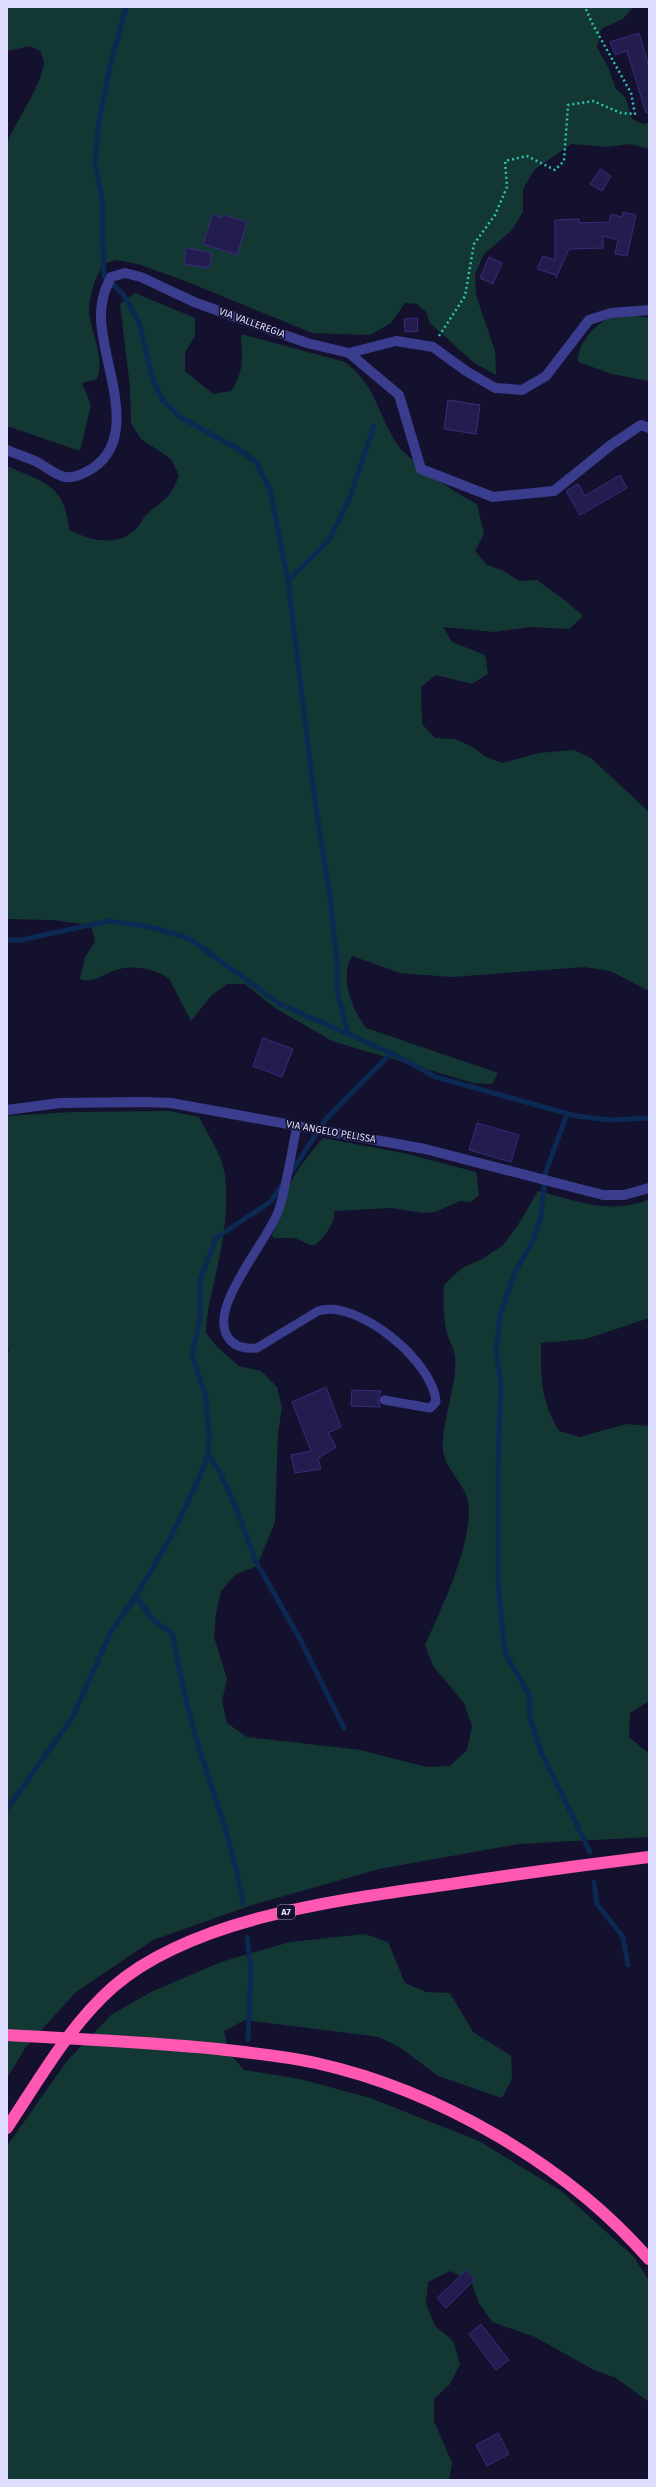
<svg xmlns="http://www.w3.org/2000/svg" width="656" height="2487" font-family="'Fira Sans',sans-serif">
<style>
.green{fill:#133834}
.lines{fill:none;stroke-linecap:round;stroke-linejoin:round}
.stream{stroke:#0b2952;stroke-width:5}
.building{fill:#231c4f;stroke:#382d7c}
.path{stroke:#2cc4b2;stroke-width:2.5;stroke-dasharray:2 3;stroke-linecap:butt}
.service{stroke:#3a3c8e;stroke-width:9}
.minor{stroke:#3a3c8e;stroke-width:10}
.tertiary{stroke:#3a3c8e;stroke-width:10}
.motorway{stroke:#ff58b2;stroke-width:12}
.labels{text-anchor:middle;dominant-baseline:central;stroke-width:3.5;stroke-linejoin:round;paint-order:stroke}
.shield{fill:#14112e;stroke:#a2a0c0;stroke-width:1}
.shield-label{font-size:9px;font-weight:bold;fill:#dfddff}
.street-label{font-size:10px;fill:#dfddff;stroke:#14112e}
</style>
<rect width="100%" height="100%" fill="#14112e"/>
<g class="green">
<path d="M7 7H633L623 19 601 29 597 47 608 67 616 89 625 97 632 119 643 124 649 122V149L630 144 607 147 571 144 534 170 523 189V212L511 231 484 254 475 274 476 295 495 351 496 375 473 362 430 323 426 312 417 304 405 303 391 323 370 335 312 333 185 281 138 264 115 260 103 264C95 279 90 292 89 308 89 332 106 355 97 379L82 383 91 405 80 451 7 426V143C17 119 41 87 44 63 44 59 41 54 40 51L30 46 7 51Z"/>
<path d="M135 293 195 318V336L185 352V371L213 394 231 391C245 370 242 358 241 334L345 362C379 388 377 417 400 448 405 455 413 459 419 464 438 481 454 492 477 504L484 534 475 551 487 565 504 571 519 581 537 580 567 602 583 616 569 629 531 627 494 632 443 627 452 642 485 655 488 674 472 684 436 675 421 687 422 724 435 738 454 739 471 746 486 757 503 763 539 753 574 750 591 758 649 812V991L610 971 584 967 452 977 400 973 352 956C339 978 352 1009 366 1028L498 1073 492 1084 473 1083 332 1041 275 1008 245 984H227L212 995 191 1021 170 980C160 970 134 965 120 969 105 972 96 984 80 979L85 957 95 942 91 925 53 920 7 919V466C44 483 65 484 69 530 89 540 116 547 134 531 140 526 142 519 147 514 165 498 171 499 179 475L171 459 141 439 131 423 130 387 120 304Z"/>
<path d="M632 315 649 318V381L612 374 578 362C577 346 591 329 604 321 611 317 624 317 632 315Z"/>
<path d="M169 1111 199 1117C208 1135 223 1156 225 1176 229 1206 223 1243 216 1273 212 1294 206 1312 206 1333L217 1347 239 1366 261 1371 277 1387 282 1408 278 1433 275 1522 257 1566 236 1574 221 1591 216 1613 214 1637 227 1679 222 1701 227 1723 247 1737 360 1750 427 1767 450 1766 467 1750 472 1726 464 1703 433 1666 425 1645C441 1610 475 1538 468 1501 464 1482 444 1469 443 1449 441 1422 458 1385 455 1356 454 1348 449 1341 447 1333 443 1317 443 1301 444 1285L462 1268 484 1258 503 1245 518 1225 538 1191C574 1200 613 1216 649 1199V1318L586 1339 541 1343C541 1380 540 1398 559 1431L580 1437 626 1424 649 1426V1701L630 1713 629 1737 649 1754V1837L519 1844 379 1869 249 1906 153 1940 76 1992 25 2048 7 2078V1358L9 1350 7 1348V1116L72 1112Z"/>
<path d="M323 1138 403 1153 476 1172 479 1195 471 1202 460 1201 435 1212 424 1213 391 1208 334 1211C336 1222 324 1238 315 1245H310L295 1238H274L272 1235C279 1221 282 1207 287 1192 293 1173 310 1153 323 1138Z"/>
<polygon points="365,1934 388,1942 405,1983 426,1992 450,1993 473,2032 511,2056 512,2079 502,2098 438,2076 401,2048 379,2037 245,2020 224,2031 229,2053 244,2070 300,2079 370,2098 479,2141 561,2191 634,2257 649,2281 649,2402 616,2378 594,2370 535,2337 492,2322 479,2303 471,2281 450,2271 428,2282 426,2304 435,2326 453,2341 460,2364 450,2384 434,2399 434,2421 452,2463 449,2480 7,2480 7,2146 67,2061 111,2015 151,1992 221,1962 290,1942"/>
</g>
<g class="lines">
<g class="stream">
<polyline points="126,7 109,70 98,128 95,163 102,200 104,276 123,294 139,322 153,380 163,401 180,417 240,450 256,462 270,489 288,581 314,794 330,897 337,962 337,991 348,1033"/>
<polyline points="288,581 329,540 350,497 374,426"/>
<polyline points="7,940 21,940 108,921 152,927 190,939 280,1004 391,1053 436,1077 576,1116 610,1120 649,1118"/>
<polyline points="567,1114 545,1174 541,1216 533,1240 515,1273 500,1314 496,1352 501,1383 498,1463 498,1582 505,1653 529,1694 530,1719 541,1752 590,1852"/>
<polyline points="290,1174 326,1119 391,1053"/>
<polyline points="208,1455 220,1472 239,1515 255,1560 300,1639 344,1728"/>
<path d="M136 1596 152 1619 172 1633C179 1666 185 1701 195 1734 212 1791 234 1845 243 1904"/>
<polyline points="7,1809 72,1718 111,1632 136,1596 172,1535 200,1476 208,1455 209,1436 206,1397 192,1355 200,1319 200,1280 216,1238 270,1202 283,1184"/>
<polyline points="594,1882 597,1904 623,1937 628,1965"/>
<polyline points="247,1937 251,1970 248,2040"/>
</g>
</g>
<g class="building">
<polygon points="639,33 649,67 649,112 646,113 627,51 615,55 610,42"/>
<polygon points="600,169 611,176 602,191 590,184"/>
<polygon points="623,212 636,215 627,256 615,254 618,240 603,236 603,248 569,249 556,278 556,275 537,269 543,256 555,260 555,220 579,219 579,223 609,222 611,214 622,217"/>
<polygon points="213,214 222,218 224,215 247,222 237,255 203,244"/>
<polygon points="186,248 212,253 209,268 184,264"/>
<polygon points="489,257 502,263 493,284 480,278"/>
<polygon points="417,318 418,331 405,332 404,319"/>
<polygon points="448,400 480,405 476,434 444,429"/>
<polygon points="620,475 627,488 580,515 566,491 578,484 585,496"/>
<polygon points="263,1038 293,1049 282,1077 253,1066"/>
<polygon points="477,1123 519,1135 511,1162 469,1150"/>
<polygon points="326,1387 341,1427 328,1433 336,1447 318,1458 321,1469 295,1473 291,1455 311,1451 292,1402"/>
<polygon points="352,1390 381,1391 378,1399 380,1407 351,1406"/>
<polygon points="466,2270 475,2279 446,2308 437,2298"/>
<polygon points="481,2324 509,2360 496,2370 469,2334"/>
<polygon points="498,2433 509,2454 487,2466 476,2445"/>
</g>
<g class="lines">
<polyline class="path" points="439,336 465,296 474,244 495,215 507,187 505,161 527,156 555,170 564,161 568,105 593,101 621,113 635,114 631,93 592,23 585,7"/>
<path class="service" d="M297 1126C291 1154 287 1183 279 1209 270 1240 200 1314 232 1342 239 1348 247 1349 257 1348L318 1311C357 1298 434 1362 436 1402L430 1408 384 1400"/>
<polyline class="minor" points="349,353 399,395 421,469 493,497 554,491 611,445 641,425 649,428"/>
<g class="tertiary">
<path d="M7 450C16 454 26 457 35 461 44 465 55 475 65 477 74 479 85 473 93 468 141 436 101 362 101 317 101 301 104 291 111 277L125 273 141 277 194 302 307 343 349 353 396 341 433 347 466 371 495 388 522 390 546 376 589 320 611 313 649 310"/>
<polyline points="7,1110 60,1103 144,1102 171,1103 425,1149 603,1195 624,1195 649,1188"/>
</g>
<g class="motorway">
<path d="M7 2035C78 2039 148 2042 218 2049 251 2053 284 2056 316 2063 438 2090 567 2165 649 2259"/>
<path d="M7 2128C39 2080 69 2026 113 1987 195 1916 346 1899 451 1884 517 1874 583 1865 649 1857"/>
</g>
</g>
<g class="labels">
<rect class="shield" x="277" y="1905" width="18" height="14" rx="3"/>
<g class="shield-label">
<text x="286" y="1912">A7</text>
</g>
<g class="street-label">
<text transform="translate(252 323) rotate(20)">VIA VALLEREGIA</text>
<text transform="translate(331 1132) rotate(10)">VIA ANGELO PELISSA</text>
</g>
</g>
<rect width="656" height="2487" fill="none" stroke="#dfddff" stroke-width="16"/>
</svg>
